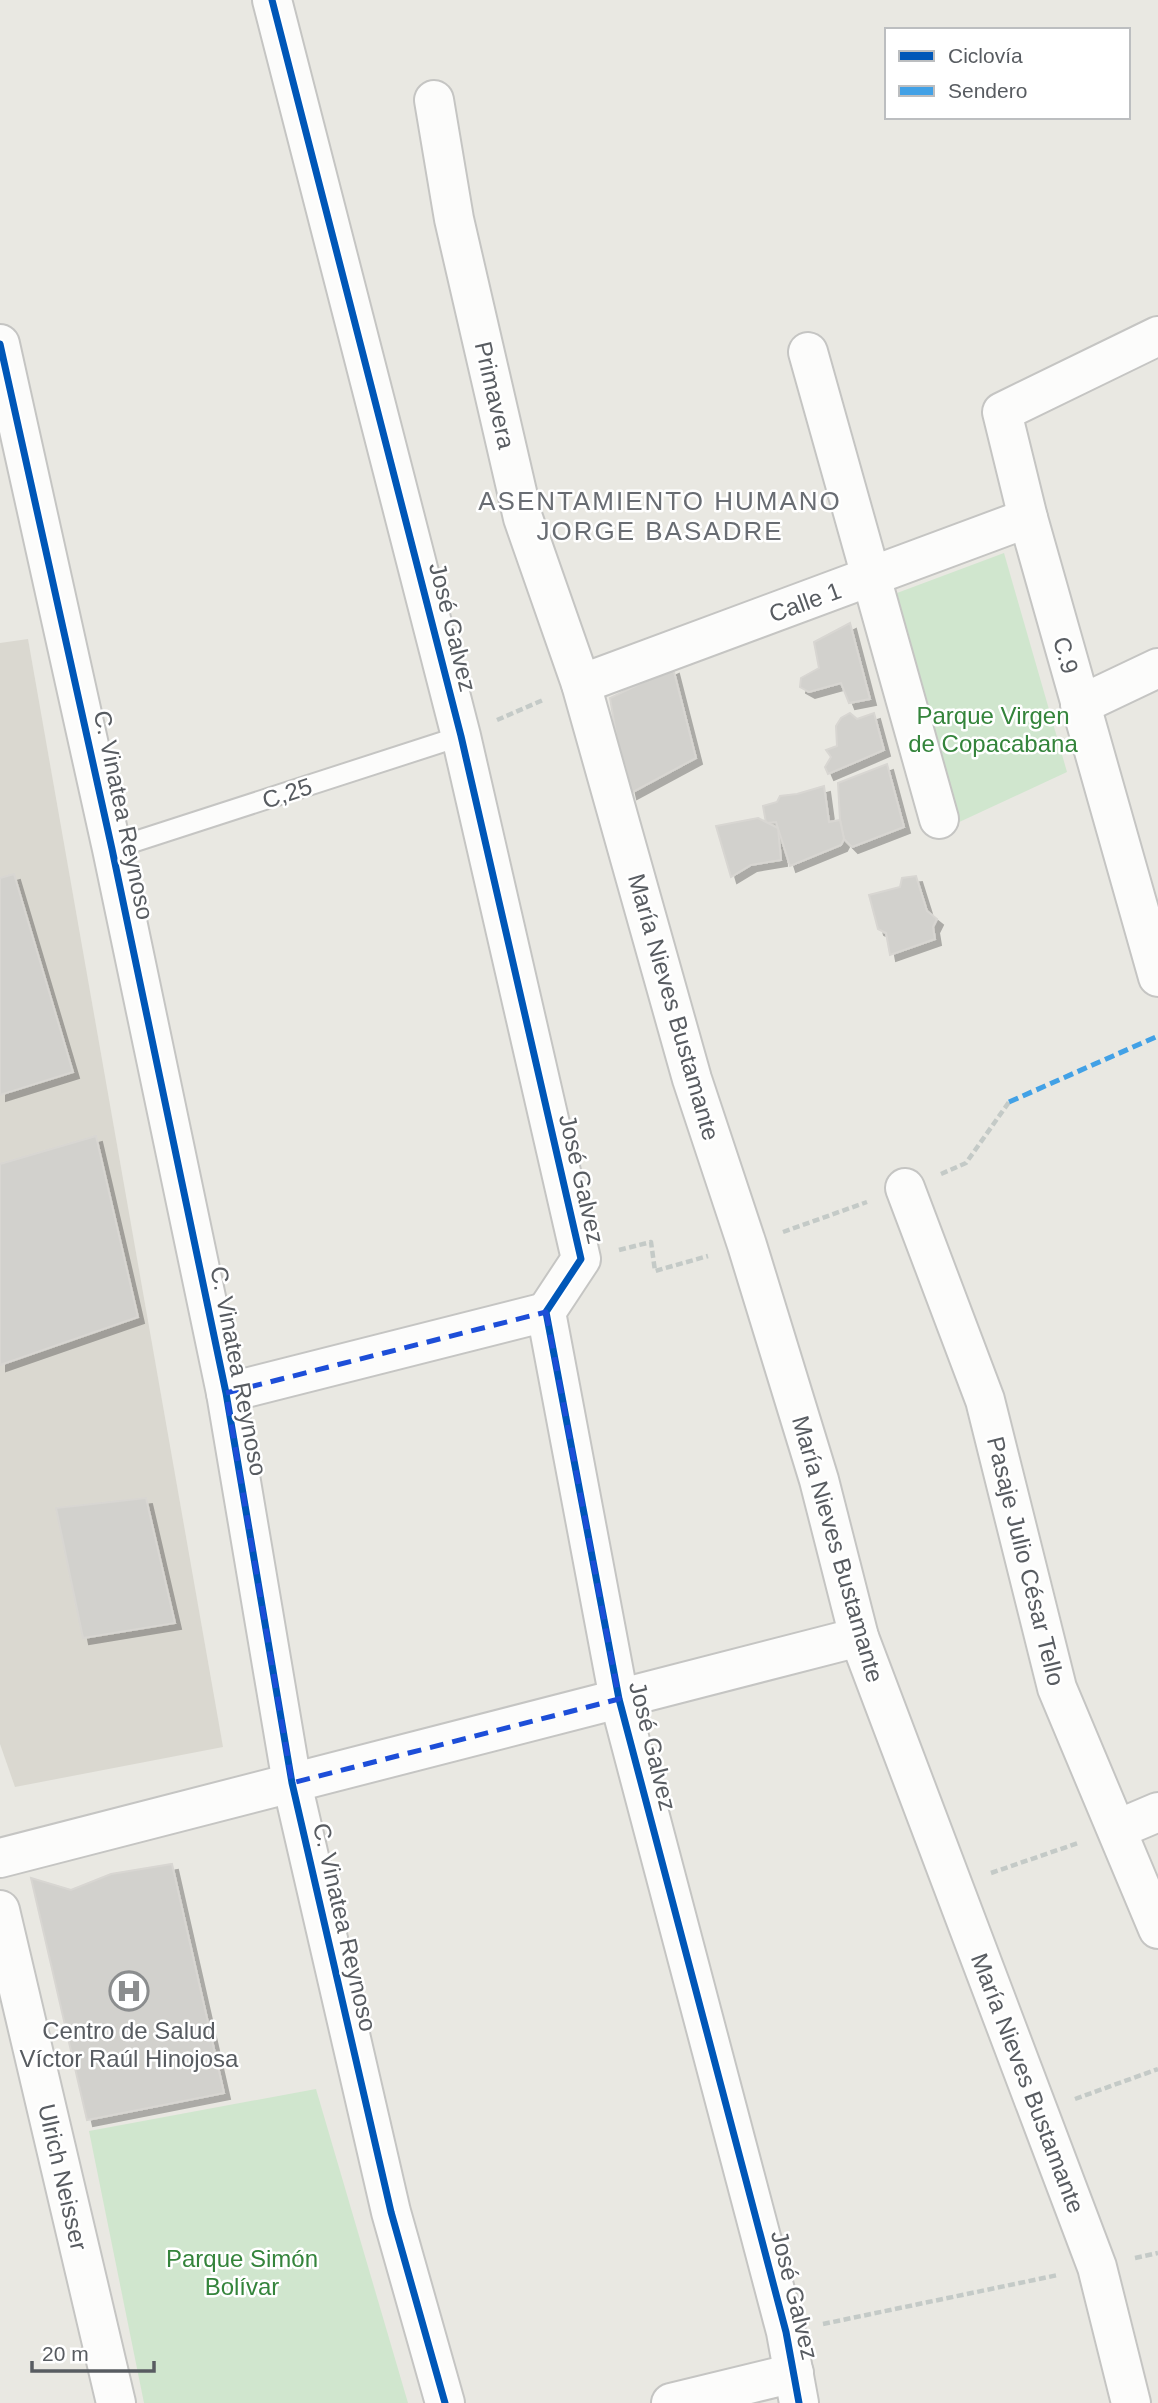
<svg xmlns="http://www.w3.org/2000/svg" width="1158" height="2403" font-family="Arial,sans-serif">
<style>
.education{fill:#dad8d0}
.green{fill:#d0e6ce}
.building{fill:#d2d1cd;stroke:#d8d6d2;stroke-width:2;filter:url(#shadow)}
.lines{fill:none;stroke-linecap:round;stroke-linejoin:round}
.lane-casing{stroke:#c5c5c3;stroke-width:23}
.street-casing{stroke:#c5c5c3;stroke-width:42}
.path{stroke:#c4cac7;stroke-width:4.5;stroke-dasharray:7 3.5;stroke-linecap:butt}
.lane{stroke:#fcfcfb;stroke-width:19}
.street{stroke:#fcfcfb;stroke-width:38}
.quiet{stroke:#42a1e6;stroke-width:5;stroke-dasharray:10 5;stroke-linecap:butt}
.cycleway-casing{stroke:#fff;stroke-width:11}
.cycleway{stroke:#0057b8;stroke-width:7}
.marked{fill:none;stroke:#1d4ed8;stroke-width:5;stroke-dasharray:14 9;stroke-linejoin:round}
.labels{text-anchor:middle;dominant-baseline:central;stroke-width:5;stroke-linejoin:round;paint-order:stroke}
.street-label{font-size:24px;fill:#585c61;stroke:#fff}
.park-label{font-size:24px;fill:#34843b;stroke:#fff}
.poi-label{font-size:24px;fill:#585c61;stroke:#fff}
.neighbourhood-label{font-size:26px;letter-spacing:2px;fill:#696d73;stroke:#fff}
</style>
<defs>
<filter id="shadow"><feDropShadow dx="6" dy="6" stdDeviation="0" flood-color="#0004"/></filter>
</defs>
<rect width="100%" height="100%" fill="#e9e8e2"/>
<polygon class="education" points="28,639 223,1747 15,1787 0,1744 0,643"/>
<g class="green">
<polygon points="1004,553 1067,772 955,824 897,593"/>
<polygon points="316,2089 408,2403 144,2403 89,2131"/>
</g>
<g class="building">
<polygon points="850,623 870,699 849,703 841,683 809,692 800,687 801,678 819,668 814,642"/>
<polygon points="673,668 696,758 631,793 625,766 619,752 610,698"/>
<polygon points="850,713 857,719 874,713 884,750 828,774 825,767 831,757 826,750 837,746 836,726 841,718"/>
<polygon points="887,764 904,827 852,847 844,839 840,820 838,783"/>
<polygon points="824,786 829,822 840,820 844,839 841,845 790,866 776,822 766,823 763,806 777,802 780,796 797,794"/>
<polygon points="758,818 778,828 781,860 751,865 731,877 716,826"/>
<polygon points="14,874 73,1072 0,1095 0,878"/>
<polygon points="916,876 927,911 937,919 933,927 935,939 890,955 886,933 878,929 869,895 900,887 902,878"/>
<polygon points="96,1136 138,1317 0,1365 0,1164"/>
<polygon points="146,1498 175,1623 83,1638 56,1508"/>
<polygon points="172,1864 224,2093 87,2120 31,1878 71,1890 111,1874"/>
</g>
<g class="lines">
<g class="lane-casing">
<polyline id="lane" points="112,849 461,736"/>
</g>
<g class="street-casing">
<g id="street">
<polyline points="272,0 461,736 581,1259 546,1312 619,1699 786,2332 799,2403"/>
<polyline points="434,100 454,219 523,518 581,684 692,1079 747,1245 819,1480 859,1637 1097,2267 1131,2403"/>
<polyline points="1158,336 1002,412 1028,518 1158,977"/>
<polyline points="0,344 112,849 226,1393 292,1783 391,2212 445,2403"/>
<polyline points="808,352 939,819"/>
<polyline points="581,684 1028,518"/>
<polyline points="1080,705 1158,668"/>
<polyline points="905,1188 985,1400 1057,1688 1158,1929"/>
<polyline points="226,1393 546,1312"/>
<polyline points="1118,1829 1158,1812"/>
<polyline points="0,1858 859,1637"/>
<polyline points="0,1910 116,2403"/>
<polyline points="671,2403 794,2373"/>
</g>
</g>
<g class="path">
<polyline points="497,720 543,700"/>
<polyline points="941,1174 966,1163 1009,1102"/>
<polyline points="783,1232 867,1202"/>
<polyline points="619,1250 651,1242 655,1271 708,1256"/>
<polyline points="991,1873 1078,1843"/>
<polyline points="1075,2099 1158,2069"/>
<polyline points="1135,2258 1158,2253"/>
<polyline points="823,2324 1058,2275"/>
</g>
<use href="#lane" class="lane"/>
<use href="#street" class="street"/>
<polyline class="quiet" points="1009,1102 1158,1036"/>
<g class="cycleway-casing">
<g id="cycleway">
<polyline points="272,0 461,736 581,1259 546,1312 619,1699 786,2332 799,2403"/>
<polyline points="0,344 112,849 226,1393 292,1783 391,2212 445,2403"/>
</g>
</g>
<use href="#cycleway" class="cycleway"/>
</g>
<path class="marked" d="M546 1312 619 1699 292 1783 226 1393Z"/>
<defs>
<g id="hospital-ring" transform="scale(2.0125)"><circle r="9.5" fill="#fff" stroke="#8b8d8e" stroke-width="1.5"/><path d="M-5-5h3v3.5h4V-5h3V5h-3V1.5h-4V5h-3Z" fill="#8b8d8e"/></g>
</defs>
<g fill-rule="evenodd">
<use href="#hospital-ring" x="129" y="1991"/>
</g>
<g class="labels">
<g class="street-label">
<text transform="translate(495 395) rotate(77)">Primavera</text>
<text transform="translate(805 602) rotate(-20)">Calle 1</text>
<text transform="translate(453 627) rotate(76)">José Galvez</text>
<text transform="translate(1066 655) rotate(74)">C.9</text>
<text transform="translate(287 793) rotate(-18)">C,25</text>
<text transform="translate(124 815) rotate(78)">C. Vinatea Reynoso</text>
<text transform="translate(674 1007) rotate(74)">María Nieves Bustamante</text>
<text transform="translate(582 1179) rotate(77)">José Galvez</text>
<text transform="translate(239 1371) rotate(79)">C. Vinatea Reynoso</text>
<text transform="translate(838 1549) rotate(74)">María Nieves Bustamante</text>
<text transform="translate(1026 1561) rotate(76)">Pasaje Julio César Tello</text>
<text transform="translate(653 1746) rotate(76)">José Galvez</text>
<text transform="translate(345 1927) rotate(77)">C. Vinatea Reynoso</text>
<text transform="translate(1028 2083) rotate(69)">María Nieves Bustamante</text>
<text transform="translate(63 2177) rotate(77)">Ulrich Neisser</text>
<text transform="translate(795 2295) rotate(76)">José Galvez</text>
</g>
<g class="park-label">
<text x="993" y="715">Parque Virgen<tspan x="993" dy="28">de Copacabana</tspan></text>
<text x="242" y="2258">Parque Simón<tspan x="242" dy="28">Bolívar</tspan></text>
</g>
<g class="poi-label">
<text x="129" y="2030">Centro de Salud<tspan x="129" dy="28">Víctor Raúl Hinojosa</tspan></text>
</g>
<g class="neighbourhood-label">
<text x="660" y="501">ASENTAMIENTO HUMANO<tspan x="660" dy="30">JORGE BASADRE</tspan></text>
</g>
</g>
<rect x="885" y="28" width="245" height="91" fill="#ffffff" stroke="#bcbec0" stroke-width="2"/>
<rect x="899" y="51" width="35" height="10" fill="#0057b8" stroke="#bcbec0" stroke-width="2"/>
<text x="948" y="63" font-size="21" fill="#585c61">Ciclovía</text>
<rect x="899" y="86" width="35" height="10" fill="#42a1e6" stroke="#bcbec0" stroke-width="2"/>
<text x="948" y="98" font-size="21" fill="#585c61">Sendero</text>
<path d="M32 2361v10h122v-10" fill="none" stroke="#585c61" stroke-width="3.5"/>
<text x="42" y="2361" font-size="21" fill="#585c61" stroke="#ffffff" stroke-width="5" paint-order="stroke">20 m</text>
</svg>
